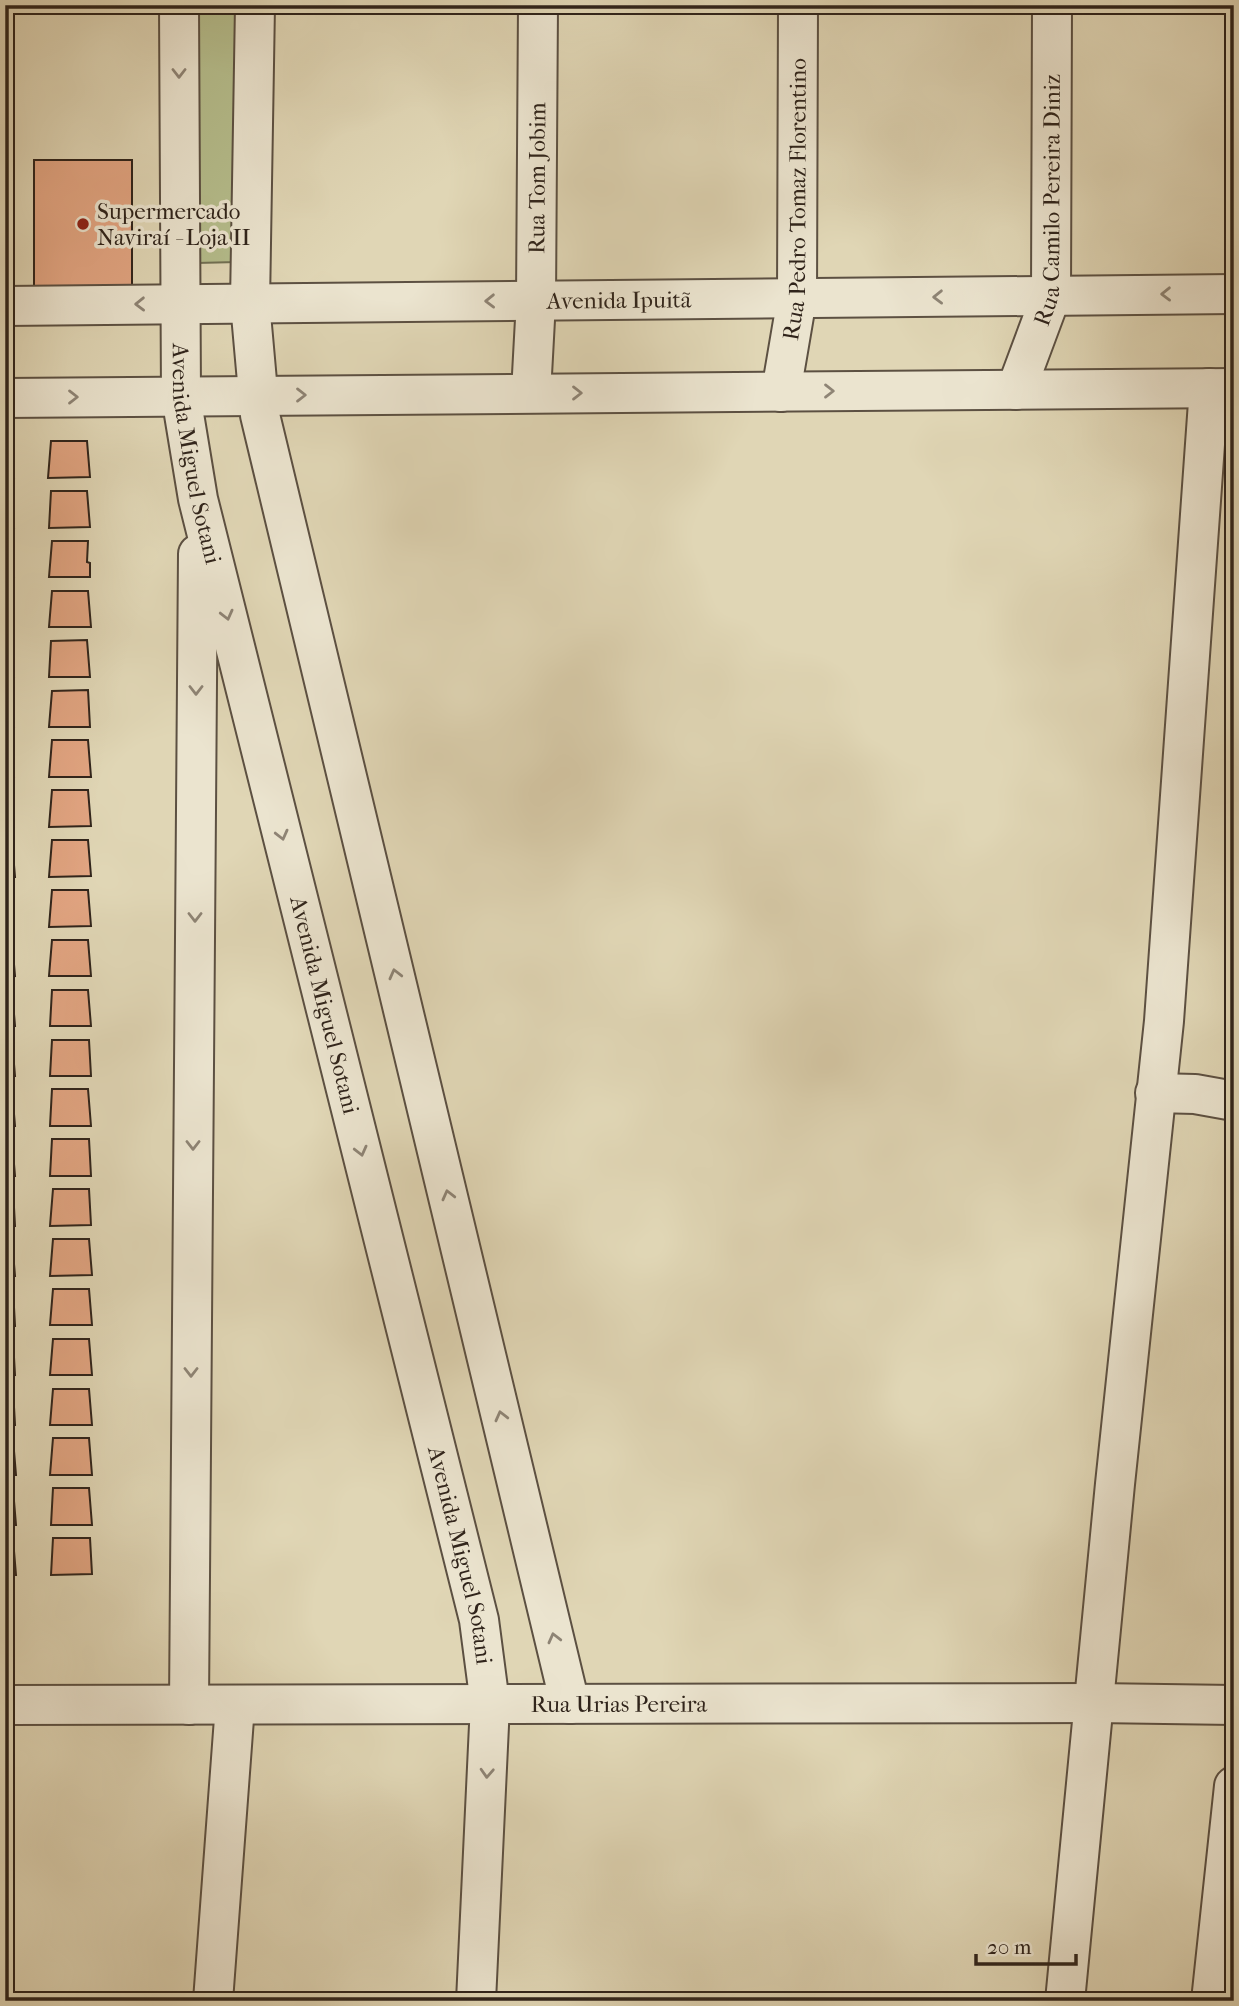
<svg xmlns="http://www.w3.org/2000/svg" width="1239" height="2006" font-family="'IM FELL French Canon',serif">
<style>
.green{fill:#b5bd8c;stroke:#727054;stroke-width:2}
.building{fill:#e2a582;stroke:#30241b;stroke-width:2}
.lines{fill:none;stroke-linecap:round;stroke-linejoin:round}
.minor-casing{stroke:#5c5042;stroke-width:42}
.minor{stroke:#ebe4cf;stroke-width:38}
.oneway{stroke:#8e8475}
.poi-dot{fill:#8f2418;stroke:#ebe4cf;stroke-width:2.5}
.labels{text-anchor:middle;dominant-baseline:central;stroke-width:7;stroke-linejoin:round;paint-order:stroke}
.street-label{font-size:23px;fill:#30241b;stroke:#ebe4cf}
.poi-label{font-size:23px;fill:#30241b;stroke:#ebe4cf;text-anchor:start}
</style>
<rect width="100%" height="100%" fill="#e0d6b5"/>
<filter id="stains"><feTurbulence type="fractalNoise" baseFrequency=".00286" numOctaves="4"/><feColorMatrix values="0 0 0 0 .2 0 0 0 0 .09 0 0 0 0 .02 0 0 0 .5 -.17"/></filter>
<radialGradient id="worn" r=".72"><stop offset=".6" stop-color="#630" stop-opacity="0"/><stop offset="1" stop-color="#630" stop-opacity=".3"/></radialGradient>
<polygon class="green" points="197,5 237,5 237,262 197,263"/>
<g class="building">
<rect x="34" y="160" width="98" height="129"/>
<polygon points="51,441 87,441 90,477 48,478"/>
<polygon points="5,442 11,442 14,478 5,478"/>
<polygon points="51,491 87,491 90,527 49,528"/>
<polygon points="5,492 11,492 14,528 5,528"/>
<polygon points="52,541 88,541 87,562 90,563 90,577 49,577"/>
<polygon points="5,542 11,542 14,577 5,578"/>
<polygon points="52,591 88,591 91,627 49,627"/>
<polygon points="5,592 11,592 11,613 14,613 14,627 5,628"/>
<polygon points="87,640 90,677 49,677 51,641"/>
<polygon points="5,641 11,641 14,677 5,677"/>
<polygon points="88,690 90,727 49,727 52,691"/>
<polygon points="5,691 11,691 14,727 5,727"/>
<polygon points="52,740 88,740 91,777 49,777"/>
<polygon points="5,741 11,741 14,777 5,777"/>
<polygon points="52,790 88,790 91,826 49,827"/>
<polygon points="5,791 12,791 14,827 5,827"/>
<polygon points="52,840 88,840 91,876 49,877"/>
<polygon points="5,841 12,841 15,877 5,877"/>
<polygon points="52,890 88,890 91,926 49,927"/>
<polygon points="5,891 12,891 12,912 14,912 14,926 5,927"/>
<polygon points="52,940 88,940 91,976 49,976"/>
<polygon points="5,941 12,941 15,976 5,977"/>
<polygon points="5,990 12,990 15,1026 5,1026"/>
<polygon points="52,990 88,990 91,1026 50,1026"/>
<polygon points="5,1040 12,1040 15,1076 5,1076"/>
<polygon points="52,1040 89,1040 91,1076 50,1076"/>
<polygon points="52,1089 88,1089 91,1126 50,1126"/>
<polygon points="5,1090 12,1090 15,1126 5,1126"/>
<polygon points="52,1139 89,1139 91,1176 50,1176"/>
<polygon points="5,1140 12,1140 15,1176 5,1176"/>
<polygon points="13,1189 15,1226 5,1226 5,1190"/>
<polygon points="53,1189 89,1189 91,1225 50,1226"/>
<polygon points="53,1239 89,1239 92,1275 50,1276"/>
<polygon points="5,1240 12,1240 15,1276 5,1276"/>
<polygon points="5,1289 13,1289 15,1326 5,1326"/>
<polygon points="53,1289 89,1289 92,1325 50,1325"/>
<polygon points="5,1339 13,1340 15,1375 5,1376"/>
<polygon points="53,1339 89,1339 92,1375 50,1375"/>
<polygon points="5,1389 13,1389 15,1425 5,1425"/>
<polygon points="53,1389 89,1389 92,1425 50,1425"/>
<polygon points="53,1438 89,1438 92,1475 50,1475"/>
<polygon points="5,1439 13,1439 16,1475 5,1475"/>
<polygon points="53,1488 89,1488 92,1525 51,1525"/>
<polygon points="5,1489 13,1489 16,1525 5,1525"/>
<polygon points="53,1538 90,1538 92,1574 51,1575"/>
<polygon points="5,1539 13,1539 16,1575 5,1575"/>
</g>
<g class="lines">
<g class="minor-casing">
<g id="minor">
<path id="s1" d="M179 5 181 396 198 499 479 1620 490 1704 476 2001"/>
<polyline points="255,5 250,303 260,415 570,1704"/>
<path id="s2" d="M5 306 1234 294"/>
<path id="s3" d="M1016 390 1051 296 1052 5"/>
<path id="s4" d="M781 392 797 298 798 5"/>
<path id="s5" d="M531 393 536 301 538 5"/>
<polyline points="5,398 1234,388"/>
<polyline points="1155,1093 1195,1094 1234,1101"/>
<path id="s6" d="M5 1705 1095 1703 1234 1705"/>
<polyline points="189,1705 198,554"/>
<polyline points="213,2001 235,1705"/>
<polyline points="1065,2001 1115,1484 1164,1021 1209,388"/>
<polyline points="1211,2001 1234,1786"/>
</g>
</g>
<use href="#minor" class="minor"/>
</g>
<defs><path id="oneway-chevron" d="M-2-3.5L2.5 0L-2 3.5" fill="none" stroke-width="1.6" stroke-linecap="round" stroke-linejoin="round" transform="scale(1.75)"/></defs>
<g class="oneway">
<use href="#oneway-chevron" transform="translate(179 73) rotate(90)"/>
<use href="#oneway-chevron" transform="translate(1166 294) rotate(179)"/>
<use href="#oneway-chevron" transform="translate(938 297) rotate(179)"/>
<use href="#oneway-chevron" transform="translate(490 301) rotate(179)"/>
<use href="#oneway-chevron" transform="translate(140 304) rotate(179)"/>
<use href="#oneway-chevron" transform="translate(829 391)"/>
<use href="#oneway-chevron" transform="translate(577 393)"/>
<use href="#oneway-chevron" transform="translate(301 395)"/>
<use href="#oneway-chevron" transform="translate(73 397)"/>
<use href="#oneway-chevron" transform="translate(227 615) rotate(76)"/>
<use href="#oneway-chevron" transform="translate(196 690) rotate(90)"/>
<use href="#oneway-chevron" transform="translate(282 835) rotate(76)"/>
<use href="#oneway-chevron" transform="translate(195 917) rotate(90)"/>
<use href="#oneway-chevron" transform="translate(395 974) rotate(-104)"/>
<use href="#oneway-chevron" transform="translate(193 1145) rotate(90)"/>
<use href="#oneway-chevron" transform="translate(361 1151) rotate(76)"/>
<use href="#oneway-chevron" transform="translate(448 1195) rotate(-104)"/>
<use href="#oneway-chevron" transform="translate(191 1372) rotate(90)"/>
<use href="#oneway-chevron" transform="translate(501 1416) rotate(-104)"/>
<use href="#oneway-chevron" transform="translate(554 1638) rotate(-104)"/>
<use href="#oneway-chevron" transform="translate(487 1773) rotate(93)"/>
</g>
<circle class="poi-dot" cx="83" cy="224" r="7"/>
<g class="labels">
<g class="street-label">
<text stroke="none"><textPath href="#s5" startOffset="215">Rua Tom Jobim</textPath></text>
<text stroke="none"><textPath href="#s4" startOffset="194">Rua Pedro Tomaz Florentino</textPath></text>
<text stroke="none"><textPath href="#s3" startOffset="196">Rua Camilo Pereira Diniz</textPath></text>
<text stroke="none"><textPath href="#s2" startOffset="614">Avenida Ipuitã</textPath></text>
<text stroke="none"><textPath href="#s1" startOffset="450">Avenida Miguel Sotani</textPath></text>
<text stroke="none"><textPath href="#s1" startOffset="1017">Avenida Miguel Sotani</textPath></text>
<text stroke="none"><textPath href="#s1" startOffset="1584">Avenida Miguel Sotani</textPath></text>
<text stroke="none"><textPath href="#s6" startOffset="614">Rua Urias Pereira</textPath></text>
</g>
<g class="poi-label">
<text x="97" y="211">Supermercado<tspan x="97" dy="26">Naviraí - Loja II</tspan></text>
</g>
</g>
<rect width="1239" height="2006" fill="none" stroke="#e0d6b5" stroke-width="28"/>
<rect x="7" y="7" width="1225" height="1992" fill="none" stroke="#30241b" stroke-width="3.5"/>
<rect x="14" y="14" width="1211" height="1978" fill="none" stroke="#30241b" stroke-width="2"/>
<path d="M976 1954v10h100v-10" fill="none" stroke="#30241b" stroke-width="3.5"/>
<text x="987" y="1954" font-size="21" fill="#30241b" stroke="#ebe4cf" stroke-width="5" paint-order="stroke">20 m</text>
<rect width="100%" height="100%" filter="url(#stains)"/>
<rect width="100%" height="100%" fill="url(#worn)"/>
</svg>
